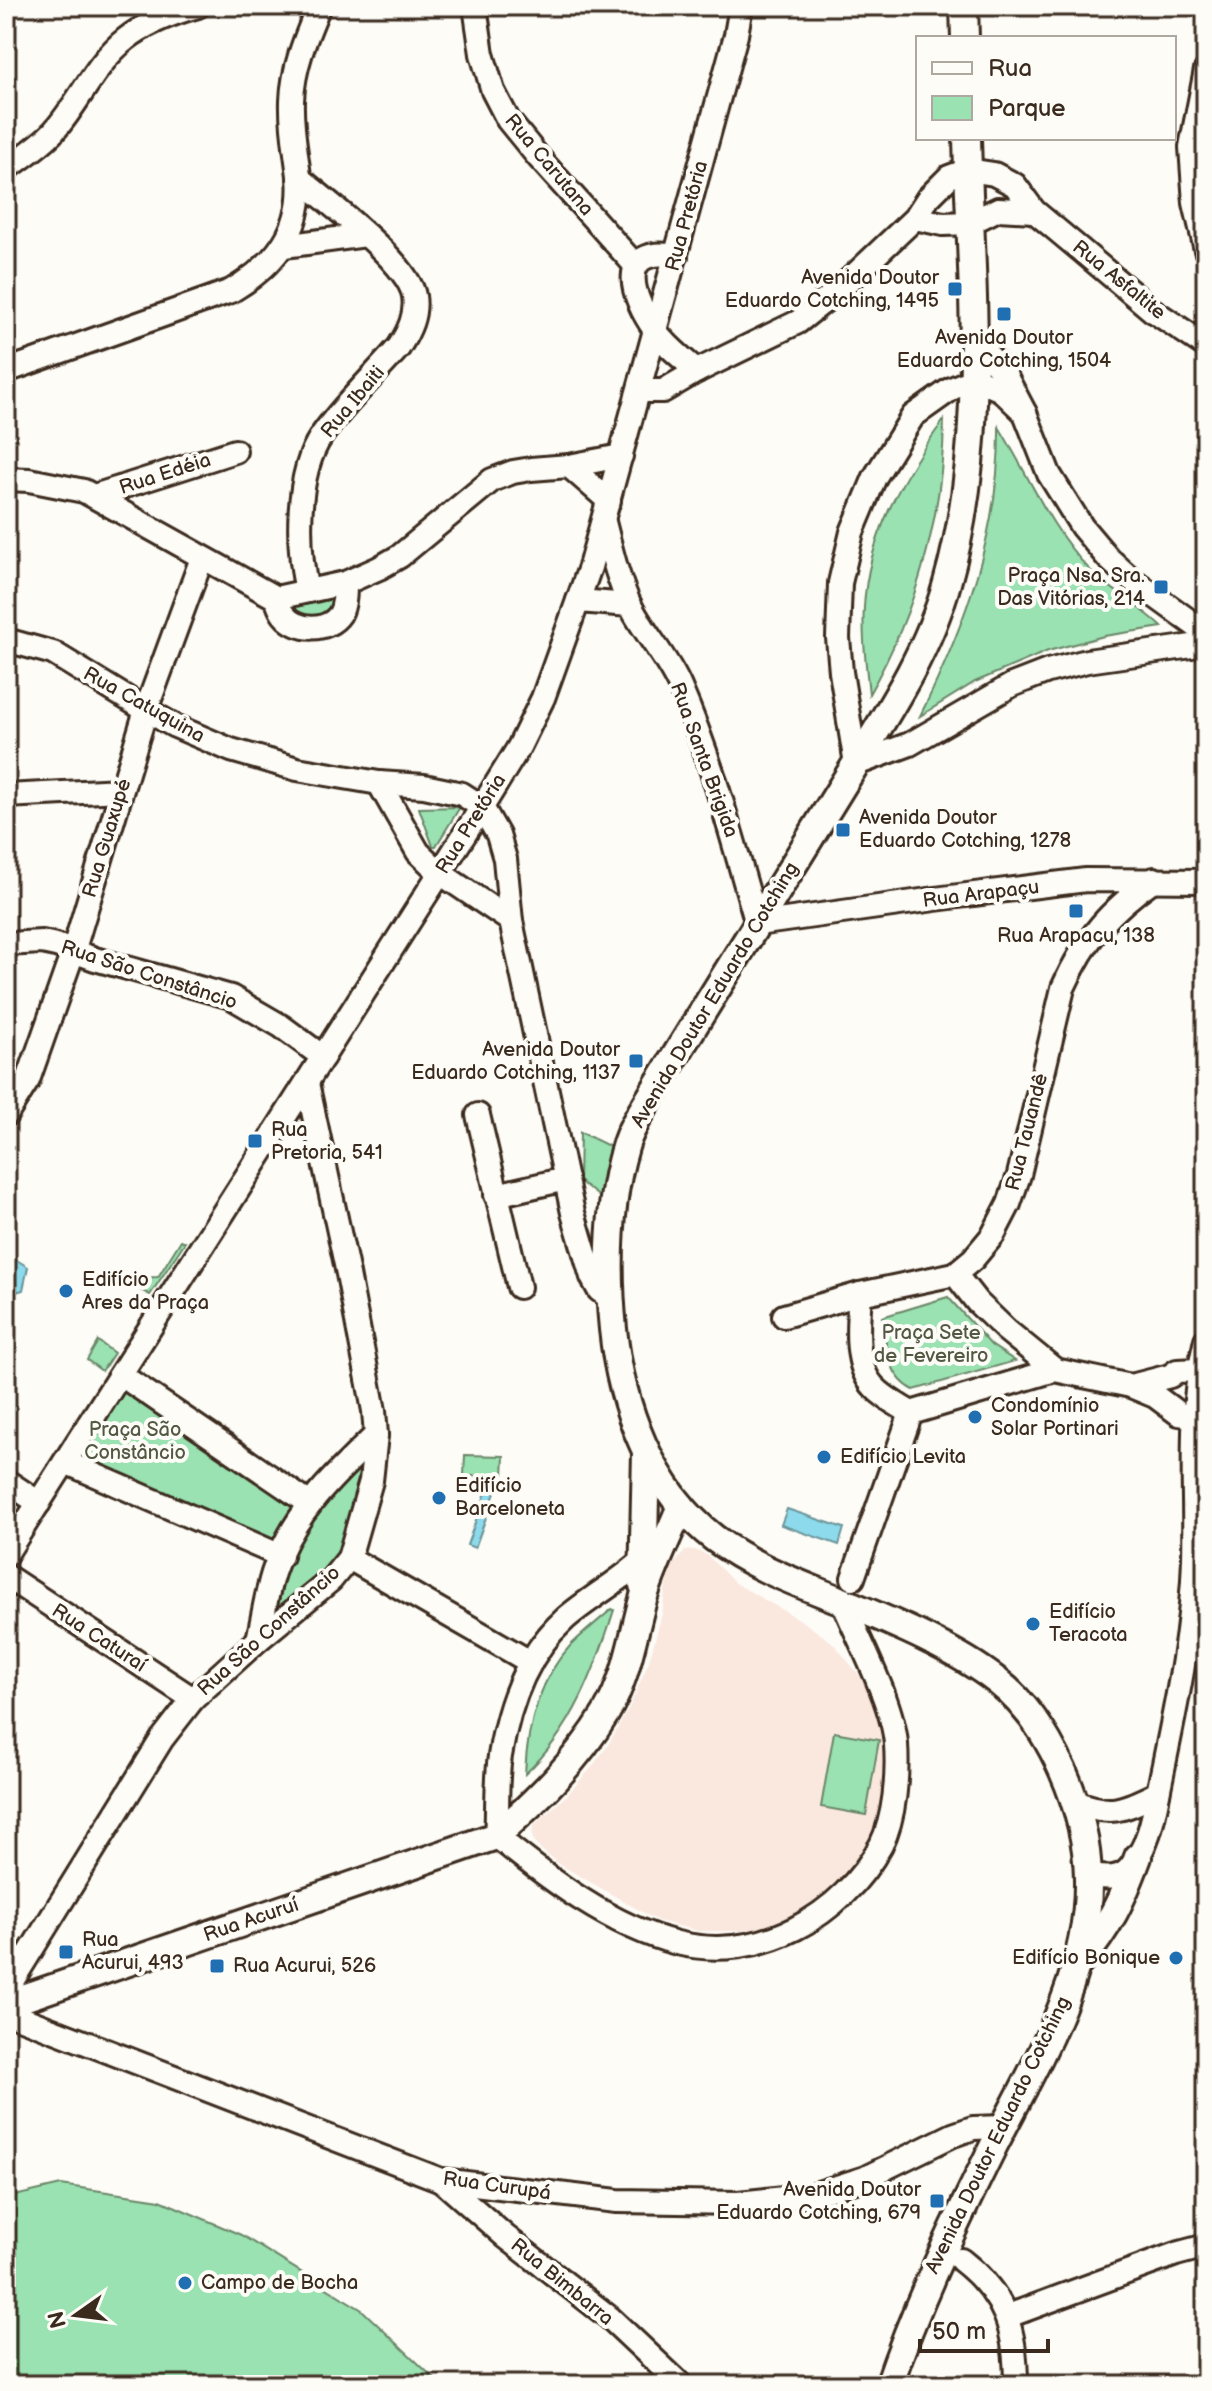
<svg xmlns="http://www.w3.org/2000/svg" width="1212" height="2391" font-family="'Balsamiq Sans',sans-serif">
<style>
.built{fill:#fae8df}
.green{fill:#9ae2b1;stroke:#6a8668;stroke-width:2}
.water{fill:#8cdaeb;stroke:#6c9499;stroke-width:2}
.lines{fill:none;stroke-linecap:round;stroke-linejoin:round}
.minor-casing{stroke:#3b2a1e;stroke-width:28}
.major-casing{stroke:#3b2a1e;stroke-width:32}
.minor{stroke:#fdfcf7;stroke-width:22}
.major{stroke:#fdfcf7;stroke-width:26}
.poi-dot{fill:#1f6fb2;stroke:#fdfcf7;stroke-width:3}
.labels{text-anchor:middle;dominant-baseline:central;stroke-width:8;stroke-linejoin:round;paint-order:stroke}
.street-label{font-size:20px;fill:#3b2a1e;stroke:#fdfcf7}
.poi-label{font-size:20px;fill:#3b2a1e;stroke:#fdfcf7;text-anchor:start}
.park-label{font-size:20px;fill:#535843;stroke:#fdfcf7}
</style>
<rect width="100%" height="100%" fill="#fdfcf7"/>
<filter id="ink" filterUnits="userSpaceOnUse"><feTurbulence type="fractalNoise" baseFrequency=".0125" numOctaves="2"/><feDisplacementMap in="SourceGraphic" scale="16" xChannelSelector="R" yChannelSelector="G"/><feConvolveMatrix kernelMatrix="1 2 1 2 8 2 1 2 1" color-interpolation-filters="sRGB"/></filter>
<g filter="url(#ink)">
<polygon class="built" points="695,1550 707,1555 735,1583 799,1619 833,1643 860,1676 870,1694 883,1734 885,1755 885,1776 878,1817 870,1837 848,1872 834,1887 800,1912 761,1928 741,1931 699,1931 658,1921 557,1863 537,1846 532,1837 533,1826 567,1795 591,1768 608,1745 630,1706 649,1661 662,1614 668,1571 685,1551"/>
<g class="green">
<path d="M944 420C943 516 917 610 869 694 866 665 862 635 864 607 868 536 903 475 944 420Z"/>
<path d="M999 427C1028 474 1050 529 1089 569 1111 591 1141 606 1162 627L1104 636 1048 651 975 682 920 716C965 626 1000 529 999 427Z"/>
<path d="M335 598C326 625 308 624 290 605L317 603Z"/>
<polygon points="460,807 436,846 433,846 419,808"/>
<polygon points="580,1132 615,1149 605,1201 579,1181"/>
<polygon points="181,1240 185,1242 150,1295 133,1286 138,1278 158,1277"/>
<path d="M948 1297 991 1345 1015 1361 914 1390C887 1377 886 1344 882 1317Z"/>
<polygon points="98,1341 114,1353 102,1371 87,1360"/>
<polygon points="123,1382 306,1502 279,1551 73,1459"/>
<polygon points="373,1440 350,1549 262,1633 303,1517"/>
<polygon points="465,1455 504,1456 503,1476 464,1476"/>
<path d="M612 1609 614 1610C595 1670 573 1730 525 1774 527 1728 538 1681 570 1646 583 1633 598 1621 612 1609Z"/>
<polygon points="834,1732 879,1740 866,1815 821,1807"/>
<polygon points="61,2185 160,2200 241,2235 362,2310 441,2385 6,2385 6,2198"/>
</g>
<g class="water">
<polygon points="15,1259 28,1267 23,1290 16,1292 6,1311 6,1274"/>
<polygon points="488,1487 496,1490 475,1548 467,1545"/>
<polygon points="787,1509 844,1528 839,1545 781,1525"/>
</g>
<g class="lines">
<g class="minor-casing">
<g id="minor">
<polyline points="475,6 482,54 493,91 508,120 539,158 635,265"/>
<polyline points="1206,70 1191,147 1195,203 1206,250"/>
<path d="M6 169C23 157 40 146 54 131 80 102 95 63 126 39 146 23 173 13 198 6"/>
<path d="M299 178C326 201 409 263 414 296 417 315 409 331 399 347 374 376 344 404 322 435 295 474 297 547 307 591"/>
<polyline points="915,218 943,224 970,223 998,209 1034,211"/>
<polyline points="284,246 366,235"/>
<path d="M676 256C614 245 632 299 655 330 666 346 682 358 697 371"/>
<polyline points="972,337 1004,373 1025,413 1049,474 1082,527 1108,558 1130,578 1206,633"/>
<path d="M6 371 231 291C275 265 304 230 299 176 296 151 291 127 292 101 293 67 306 37 319 6"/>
<polyline points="639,391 663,391 697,371 798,322 842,287 915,218 928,198 949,177 968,170 994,174 1015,185 1034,211 1082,251 1152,310 1206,346"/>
<polyline points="1025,413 1001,390 985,383 972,380 951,389 913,416 875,477 852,532 840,583 838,638 841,672 856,764 910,744 1012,685 1048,671 1087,661 1206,644"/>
<polyline points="569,466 609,501"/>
<polyline points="6,479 29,480 84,491 276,598 345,583 379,568 400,556 492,480 513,472 531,469 569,466 621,456"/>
<polyline points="94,496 235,451"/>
<path d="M604 522C611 549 617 577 629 603 643 632 667 657 680 687 713 763 734 844 757 924L935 899 1086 880 1206 881"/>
<path d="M276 598C278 603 280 611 284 615 297 632 328 632 340 614 345 605 345 592 345 583"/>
<polyline points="578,601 630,605"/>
<polyline points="6,640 53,653 146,710 175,726 231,750 297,769 379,783 424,786 462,794 482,807 498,835 505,859 511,921 573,1213 592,1277 599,1290 610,1298"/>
<polyline points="379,783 418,852 440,873 511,921"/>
<polyline points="6,796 121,790"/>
<polyline points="6,944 42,942 56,945 95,959 231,997 281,1026 323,1057"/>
<polyline points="6,1115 28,1080 73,952 146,710 202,558"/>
<polyline points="478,1115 519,1287"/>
<polyline points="496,1195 566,1179"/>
<polyline points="955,1274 977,1302 1006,1330 1055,1370"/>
<path d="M860 1294C858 1322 853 1365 874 1387 884 1398 898 1405 911 1413L1055 1370 1131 1386 1155 1396 1179 1414 1193 1416"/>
<path d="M784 1316 860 1294 955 1274 973 1259 993 1235 1009 1204 1019 1175 1063 988C1086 937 1109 911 1154 879"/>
<polyline points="121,1375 310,1504"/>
<polyline points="1131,1386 1170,1376 1177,1371 1199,1370"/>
<polyline points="65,1462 281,1556"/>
<polyline points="6,1481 39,1503"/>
<polyline points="6,1554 482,807 519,747 543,698 590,567 736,35 741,6"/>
<polyline points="349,1558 530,1662"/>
<path d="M643 1560C619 1582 589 1598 565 1619 526 1654 508 1706 500 1756 496 1782 498 1810 496 1836 549 1879 610 1926 677 1943 759 1963 842 1917 881 1845 895 1817 898 1775 896 1744 893 1703 859 1641 843 1602"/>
<polyline points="6,1576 193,1699"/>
<polyline points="853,1578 911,1413"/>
<path d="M258 1640C263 1618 266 1595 273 1573 291 1516 334 1475 376 1435"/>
<path d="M1076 1802C1113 1817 1124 1809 1158 1793"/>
<path d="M1088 1876C1102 1877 1117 1881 1128 1870 1150 1848 1155 1808 1161 1779 1176 1706 1192 1633 1194 1558 1196 1482 1187 1415 1206 1340"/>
<polyline points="6,1991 162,1739 193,1699 258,1640 331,1580 349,1558 371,1481 376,1435 374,1411 348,1274 307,1083"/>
<polyline points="6,2012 441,2180 617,2201 738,2203 812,2195 865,2178 953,2135 973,2128 1004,2127"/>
<polyline points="441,2180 506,2237 610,2318 681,2385"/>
<path d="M961 2260C1006 2295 1016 2330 1016 2385"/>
<polyline points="1008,2316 1176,2254 1206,2246"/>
</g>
</g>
<g class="major-casing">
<g id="major">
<polyline points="964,6 965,38"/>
<polyline points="643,1585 646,1452"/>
<path d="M1080 1962C1110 1926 1122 1900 1138 1857"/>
<path d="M6 2004 496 1836C537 1800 577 1761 606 1713 626 1680 632 1640 642 1603 651 1570 668 1538 681 1506"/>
<path d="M889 2385C917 2302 955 2224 994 2145 1037 2061 1090 1976 1088 1878 1087 1811 1051 1723 997 1681 955 1648 892 1622 842 1601 798 1583 752 1567 714 1538 651 1489 621 1406 613 1329 607 1269 608 1205 625 1147 631 1125 647 1104 658 1084 718 986 779 889 839 791 880 724 926 659 947 583 988 439 971 285 967 138"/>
</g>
</g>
<use href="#minor" class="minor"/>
<use href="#major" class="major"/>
</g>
</g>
<g class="poi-dot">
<rect x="947" y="281" width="16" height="16" rx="4"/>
<rect x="996" y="306" width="16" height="16" rx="4"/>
<rect x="1153" y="579" width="16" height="16" rx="4"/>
<rect x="835" y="822" width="16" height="16" rx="4"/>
<rect x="1068" y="903" width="16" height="16" rx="4"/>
<rect x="628" y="1053" width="16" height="16" rx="4"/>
<rect x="247" y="1133" width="16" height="16" rx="4"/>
<circle cx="66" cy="1291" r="8"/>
<circle cx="975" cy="1417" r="8"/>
<circle cx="824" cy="1457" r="8"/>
<circle cx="439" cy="1498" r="8"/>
<circle cx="1033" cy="1624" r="8"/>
<rect x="58" y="1944" width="16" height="16" rx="4"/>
<circle cx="1176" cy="1958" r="8"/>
<rect x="209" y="1958" width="16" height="16" rx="4"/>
<rect x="929" y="2193" width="16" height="16" rx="4"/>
<circle cx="185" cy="2283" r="8"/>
</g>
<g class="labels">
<g class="street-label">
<text transform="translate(549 165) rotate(50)">Rua Carutana</text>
<text transform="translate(687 216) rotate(-75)">Rua Pretória</text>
<text transform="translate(1119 280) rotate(39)">Rua Asfaltite</text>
<text transform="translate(353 402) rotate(-50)">Rua Ibaiti</text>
<text transform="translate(165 474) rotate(-18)">Rua Edéia</text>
<text transform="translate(144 705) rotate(29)">Rua Catuquina</text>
<text transform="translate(704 760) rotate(70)">Rua Santa Brigida</text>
<text transform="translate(471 824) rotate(-58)">Rua Pretória</text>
<text transform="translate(107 838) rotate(-73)">Rua Guaxupé</text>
<text transform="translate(981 894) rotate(-7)">Rua Arapaçu</text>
<text transform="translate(149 975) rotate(18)">Rua São Constâncio</text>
<text transform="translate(715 995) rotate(-59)">Avenida Doutor Eduardo Cotching</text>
<text transform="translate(1027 1132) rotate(-76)">Rua Tauandê</text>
<text transform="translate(269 1631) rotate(-42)">Rua São Constâncio</text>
<text transform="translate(99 1638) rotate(33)">Rua Caturaí</text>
<text transform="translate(251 1920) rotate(-19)">Rua Acuruí</text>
<text transform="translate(998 2135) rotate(-64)">Avenida Doutor Eduardo Cotching</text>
<text transform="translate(497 2186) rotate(8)">Rua Curupá</text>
<text transform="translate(562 2282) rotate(39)">Rua Bimbarra</text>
</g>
<g class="poi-label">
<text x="939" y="278" text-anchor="end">Avenida Doutor<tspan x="939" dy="23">Eduardo Cotching, 1495</tspan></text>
<text x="1004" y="338" text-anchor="middle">Avenida Doutor<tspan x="1004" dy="23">Eduardo Cotching, 1504</tspan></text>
<text x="1145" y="576" text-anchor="end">Praça Nsa. Sra.<tspan x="1145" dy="23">Das Vitórias, 214</tspan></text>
<text x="859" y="818">Avenida Doutor<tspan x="859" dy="23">Eduardo Cotching, 1278</tspan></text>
<text x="1076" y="936" text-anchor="middle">Rua Arapacu, 138</text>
<text x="620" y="1050" text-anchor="end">Avenida Doutor<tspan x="620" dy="23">Eduardo Cotching, 1137</tspan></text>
<text x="271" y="1130">Rua<tspan x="271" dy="23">Pretoria, 541</tspan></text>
<text x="82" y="1280">Edifício<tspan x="82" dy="23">Ares da Praça</tspan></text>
<text x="991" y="1406">Condomínio<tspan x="991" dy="23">Solar Portinari</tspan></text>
<text x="840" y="1457">Edifício Levita</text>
<text x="455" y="1486">Edifício<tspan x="455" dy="23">Barceloneta</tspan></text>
<text x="1049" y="1612">Edifício<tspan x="1049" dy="23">Teracota</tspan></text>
<text x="82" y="1940">Rua<tspan x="82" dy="23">Acurui, 493</tspan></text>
<text x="1160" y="1958" text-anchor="end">Edifício Bonique</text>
<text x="233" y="1966">Rua Acurui, 526</text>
<text x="921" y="2190" text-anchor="end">Avenida Doutor<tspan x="921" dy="23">Eduardo Cotching, 679</tspan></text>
<text x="201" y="2283">Campo de Bocha</text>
</g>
<g class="park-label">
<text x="931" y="1333">Praça Sete<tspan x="931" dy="23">de Fevereiro</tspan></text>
<text x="135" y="1430">Praça São<tspan x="135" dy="23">Constâncio</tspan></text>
</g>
</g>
<rect width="1212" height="2391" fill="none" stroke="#fdfcf7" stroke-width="32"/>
<rect x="16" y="16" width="1180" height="2359" fill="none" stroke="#3b2a1e" stroke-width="3" filter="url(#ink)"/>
<rect x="916" y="36" width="260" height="104" fill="#fdfcf7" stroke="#afa8a0" stroke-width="2"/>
<rect x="932" y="62" width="40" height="12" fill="#fdfcf7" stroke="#afa8a0" stroke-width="2"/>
<text x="988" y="76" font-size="24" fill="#3b2a1e">Rua</text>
<rect x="932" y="96" width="40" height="24" fill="#9ae2b1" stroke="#afa8a0" stroke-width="2"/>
<text x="988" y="116" font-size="24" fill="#3b2a1e">Parque</text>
<g transform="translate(76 2315) rotate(256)" stroke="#fdfcf7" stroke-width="6" paint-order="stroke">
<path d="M0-6L14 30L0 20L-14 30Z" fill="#3b2a1e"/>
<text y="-12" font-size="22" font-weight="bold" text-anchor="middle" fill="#3b2a1e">N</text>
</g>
<path d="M920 2339v12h128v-12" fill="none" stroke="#3b2a1e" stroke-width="4"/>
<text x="932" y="2339" font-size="24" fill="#3b2a1e" stroke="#fdfcf7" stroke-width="6" paint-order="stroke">50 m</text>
</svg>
